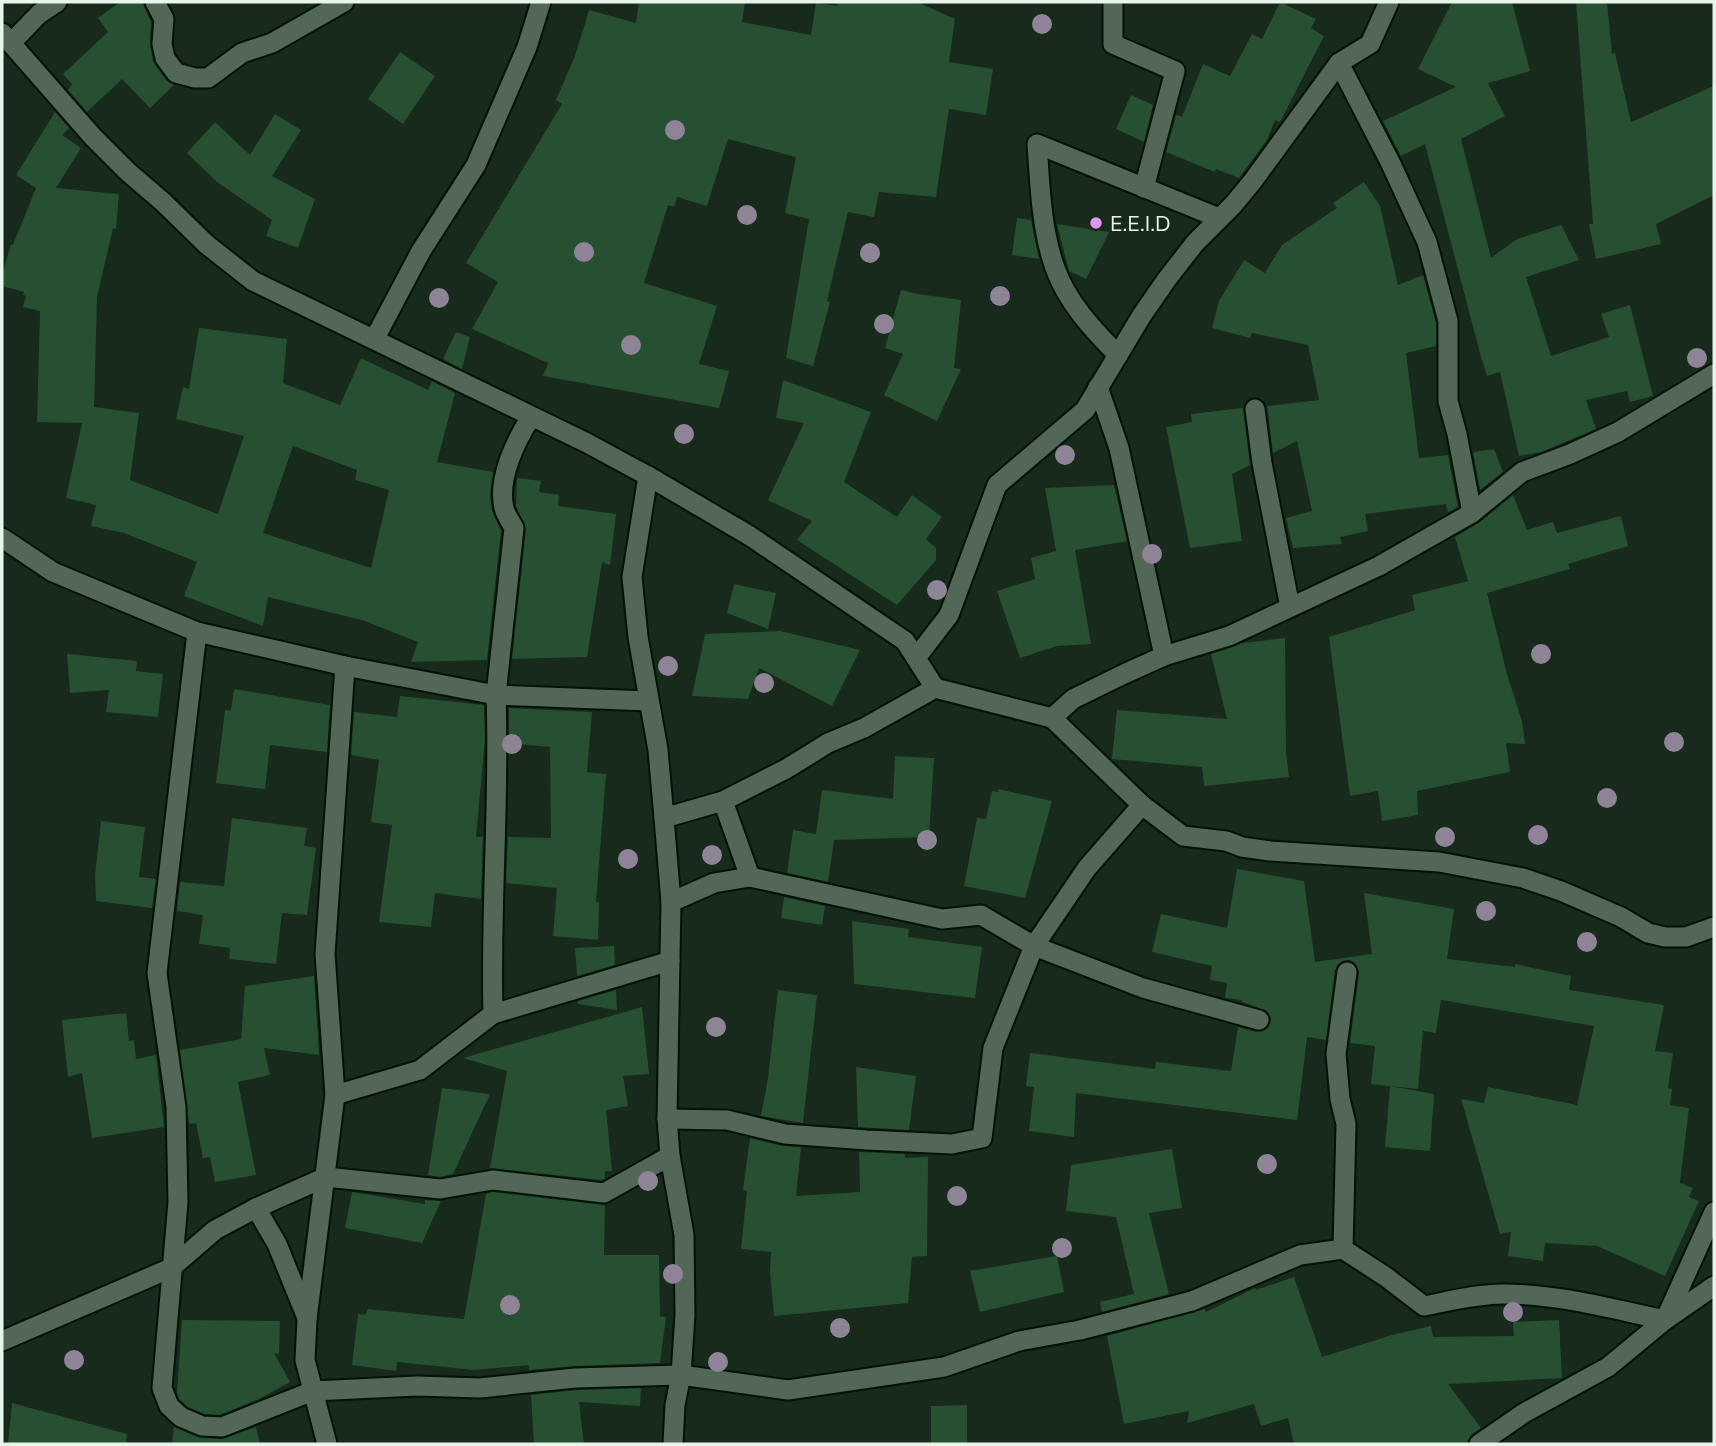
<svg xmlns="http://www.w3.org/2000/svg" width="1716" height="1446" font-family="Mulish,sans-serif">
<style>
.building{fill:#274f31;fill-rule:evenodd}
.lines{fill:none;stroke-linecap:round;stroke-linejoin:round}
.minor-casing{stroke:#021206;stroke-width:23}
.minor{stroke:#526756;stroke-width:19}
.tree{fill:#8f8397}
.poi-dot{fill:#de98f2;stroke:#172a1b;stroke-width:2.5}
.labels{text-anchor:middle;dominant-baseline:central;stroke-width:6;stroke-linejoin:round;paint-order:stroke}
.poi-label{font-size:21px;fill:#e8f5ea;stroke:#172a1b;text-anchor:start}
</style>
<rect width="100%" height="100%" fill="#172a1b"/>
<g class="building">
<polygon points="120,2 141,2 144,6 151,22 150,43 153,61 166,80 174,85 150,108 122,79 87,112 68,90 72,84 63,74 108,32 98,18"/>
<polygon points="639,2 745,2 742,22 811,35 816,3 837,6 838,2 917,2 955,19 949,62 993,69 986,115 949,109 936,197 879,192 874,217 848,212 827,301 830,302 813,366 786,358 809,219 785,213 796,157 728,139 707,206 677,197 674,207 668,205 644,283 717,306 699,364 729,371 719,408 543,376 548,363 472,329 498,282 466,263 562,104 556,100 575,56 589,10 636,23"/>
<polygon points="1280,2 1316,19 1311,28 1324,36 1280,122 1275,120 1267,140 1242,174 1239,178 1216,169 1215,172 1166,152 1176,115 1182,117 1203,64 1230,76 1252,34 1262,39"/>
<polygon points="1452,2 1512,2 1530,71 1488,83 1505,116 1461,139 1491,258 1517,239 1561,225 1579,260 1526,277 1551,356 1609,337 1601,314 1630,305 1653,396 1630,402 1627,391 1586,400 1596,429 1541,452 1519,456 1500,372 1487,376 1481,357 1425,144 1401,156 1383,121 1456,87 1418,69"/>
<polygon points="1576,2 1607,2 1612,54 1615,53 1631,122 1714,86 1714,195 1656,224 1661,244 1596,259 1589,224 1593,224"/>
<polygon points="400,52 435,76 403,124 368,99"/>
<polygon points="1131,95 1153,105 1144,142 1116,129"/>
<path d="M55 112 69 128 62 135 81 148 56 188 119 194 116 229 113 228 97 297 94 407 139 413 130 480 218 514 244 436 176 419 183 387 189 389 199 328 287 339 283 383 340 405 361 358 428 390 432 381 455 393 437 462 493 472 490 496 492 510 501 531 487 660 411 662 418 642 365 621 268 597 263 626 184 596 197 562 124 533 91 526 96 505 66 498 82 423 37 422 40 311 23 307 26 296 23 295 24 292 2 286V275L11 244 13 245 36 188 16 175ZM293 446 357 470 355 480 389 490 371 568 263 533Z"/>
<polygon points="275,114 301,130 272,176 315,199 298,248 266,236 272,220 217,182 187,153 215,122 250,155"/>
<polygon points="1364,182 1380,206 1398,285 1423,275 1436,323 1436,346 1406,353 1419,458 1448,455 1458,507 1448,512 1446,504 1365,514 1368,531 1340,537 1342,544 1293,548 1286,518 1312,511 1297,441 1273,453 1267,406 1319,400 1308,345 1252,333 1250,338 1212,328 1219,301 1244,260 1265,273 1282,245 1337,208 1333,203"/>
<polygon points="1017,218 1031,220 1039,259 1012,255"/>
<polygon points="1057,224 1109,232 1086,279 1069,271"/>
<polygon points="901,290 918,294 961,300 954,368 961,369 937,421 884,395 903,354 885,348"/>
<polygon points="456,332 470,337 462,369 443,359"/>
<polygon points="783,380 871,412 844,482 897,517 912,495 942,517 926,539 936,548 936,560 897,605 797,540 812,521 768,500 804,423 776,418"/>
<polygon points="1243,408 1250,465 1232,474 1242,541 1190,548 1166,427 1192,422 1191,414"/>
<polygon points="1494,449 1503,472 1480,490 1473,452"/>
<polygon points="517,478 541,481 539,492 559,495 558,506 616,514 610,565 602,562 587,657 512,659 526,529 516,506"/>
<polygon points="1114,485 1127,541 1075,550 1091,644 1057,646 1020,658 997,591 1035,579 1031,558 1056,551 1045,488"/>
<polygon points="1513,495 1527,530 1553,522 1557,533 1621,516 1628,546 1568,564 1570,569 1487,593 1507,674 1522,721 1525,744 1506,743 1510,772 1417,791 1418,815 1382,821 1378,791 1350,796 1329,637 1415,610 1412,595 1468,581 1455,537 1480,522"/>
<polygon points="734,584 776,593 768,629 727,613"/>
<polygon points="780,631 860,650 832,706 759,668 748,699 692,696 705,634"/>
<polygon points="1285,638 1286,753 1289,777 1204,786 1202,767 1112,759 1117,710 1227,719 1211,654 1243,643"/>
<polygon points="67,654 137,661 136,671 163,674 158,717 106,712 109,690 70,693"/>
<polygon points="234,689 330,705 327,752 270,745 265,789 216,783 225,710 231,711"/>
<polygon points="400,696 484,705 485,740 476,837 483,837 481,899 435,893 431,927 379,922 392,825 371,822 379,760 351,755 354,712 397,717"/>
<polygon points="509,708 592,712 587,772 606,774 596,902 599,902 598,940 553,936 557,888 506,883 508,837 551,838 550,747 509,743"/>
<polygon points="895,756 934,758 929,837 834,840 828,882 787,873 793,830 816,834 822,790 893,799"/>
<polygon points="998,789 1052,801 1025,898 964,886 977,818 986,819 992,791 998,792"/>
<polygon points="232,818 307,828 304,846 316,848 307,915 282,913 276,964 229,959 230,948 199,944 203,915 177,911 180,882 224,886"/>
<polygon points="101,821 145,827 139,877 156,879 152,908 96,901 95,876"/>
<polygon points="1237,869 1304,881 1315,962 1372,954 1364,893 1454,909 1447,959 1515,967 1515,964 1571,976 1569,990 1664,1005 1655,1051 1673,1053 1668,1088 1672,1089 1670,1105 1689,1108 1680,1183 1693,1188 1689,1197 1699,1201 1665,1276 1597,1246 1545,1243 1543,1261 1508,1256 1511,1232 1500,1234 1461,1099 1484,1103 1488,1087 1577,1105 1594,1026 1441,1000 1436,1033 1423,1031 1418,1089 1371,1084 1375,1046 1350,1043 1359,973 1355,963 1349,960 1342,961 1335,970 1326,1040 1307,1037 1297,1120 1076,1093 1074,1137 1029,1131 1034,1087 1026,1086 1030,1053 1155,1069 1156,1062 1231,1071 1238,1027 1256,1032 1268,1028 1271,1018 1267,1011 1242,1002 1242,1000 1225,998 1227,983 1210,980 1212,966 1152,952 1161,914 1227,928"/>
<polygon points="784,897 825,906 822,925 781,918"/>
<polygon points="852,921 909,929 908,937 982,947 975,998 854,984"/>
<polygon points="614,946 615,965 577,976 575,948"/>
<polygon points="314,976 319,1055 264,1048 270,1075 238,1082 256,1175 215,1182 210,1157 203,1158 196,1123 189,1124 180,1050 241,1039 245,986"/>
<polygon points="616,990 617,1010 578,1004 578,1001"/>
<polygon points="778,990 817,995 803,1123 761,1116 768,1078"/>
<polygon points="642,1007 649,1074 623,1076 628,1106 606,1110 612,1171 605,1171 605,1179 601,1180 490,1168 507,1071 463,1058"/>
<polygon points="126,1013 129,1041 134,1040 136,1059 156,1055 164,1127 92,1138 82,1073 68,1077 62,1020"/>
<polygon points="856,1067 916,1076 909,1130 858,1127"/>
<polygon points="1390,1086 1434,1094 1430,1151 1385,1147"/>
<polygon points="442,1088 490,1094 453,1174 440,1177 428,1175"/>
<polygon points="750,1138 782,1146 801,1147 796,1196 860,1192 859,1152 905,1154 905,1158 928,1157 927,1256 912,1257 908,1303 774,1316 770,1272 771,1252 741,1249 747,1191 743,1190"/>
<polygon points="1172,1149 1182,1208 1149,1213 1169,1294 1102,1312 1100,1302 1134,1294 1116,1217 1066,1211 1071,1165"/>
<polygon points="352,1192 425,1204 425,1200 441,1201 422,1243 345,1228"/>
<polygon points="493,1192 605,1205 604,1255 659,1255 660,1316 666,1317 660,1363 575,1366 529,1370 529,1365 473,1370 397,1362 396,1371 352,1365 358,1314 365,1315 368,1309 464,1319 486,1194"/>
<polygon points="1057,1256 1064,1292 980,1312 970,1271"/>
<polygon points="1294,1277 1322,1357 1392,1335 1431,1326 1433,1337 1514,1336 1513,1322 1559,1320 1562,1378 1448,1384 1481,1428 1472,1434 1467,1444 1294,1444 1288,1418 1261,1426 1254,1404 1187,1423 1189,1411 1124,1424 1107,1336 1205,1309 1206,1312 1255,1288 1256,1290"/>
<polygon points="182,1320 280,1321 279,1354 274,1353 290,1382 261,1398 220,1415 205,1414 188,1407 179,1399 177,1392"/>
<polygon points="641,1388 640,1406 579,1402 584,1444 534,1444 531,1395 576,1390"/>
<polygon points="12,1403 127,1434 126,1444 8,1444"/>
<polygon points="967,1405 967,1444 931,1444 931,1406"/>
<polygon points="174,1427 198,1437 221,1439 256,1427 260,1444 172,1444"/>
</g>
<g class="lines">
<g class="minor-casing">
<g id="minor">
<polyline points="155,2 164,19 162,44 165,58 176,73 195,78 208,78 242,53 272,43 344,2"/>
<polyline points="1113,2 1113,44 1175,71 1144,188"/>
<polyline points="2,33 93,137 128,172 163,202 206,244 253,281 587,443 648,476 632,577 638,637 658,750 664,818 723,801 786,769 828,743 864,728 935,688 1052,718 1073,699 1124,674 1164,656 1229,636 1379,566 1472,513 1522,472 1570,454 1618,432 1714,374"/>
<polyline points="12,42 39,14 57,2"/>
<polyline points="1339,63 1391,164 1427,242 1448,321 1448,401 1457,434 1472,513"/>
<polyline points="375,338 421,251 476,165 527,47 541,2"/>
<path d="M1118 355C1093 330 1067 302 1055 268 1041 229 1040 184 1037 144L1219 218"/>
<polyline points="1098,387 1119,448 1164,656"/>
<polyline points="1255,409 1262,463 1290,607"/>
<polyline points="648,476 750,536 905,641 935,688"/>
<path d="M2 538 53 572 197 632 345 666 496 695 514 528C511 522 505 514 504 508 497 479 516 440 531 417"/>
<path d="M197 632 157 973 176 1107 178 1202 162 1388 169 1406 181 1417 202 1426 222 1427 313 1391 417 1386 480 1388 575 1378 681 1375 788 1390 944 1367 1019 1341 1080 1330 1192 1301 1300 1255 1343 1249 1386 1277 1424 1306C1450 1301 1477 1294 1504 1294 1559 1294 1612 1309 1665 1320L1714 1286"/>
<polyline points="916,658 949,615 997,485 1085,410 1142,315 1167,279 1195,243 1233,205 1252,182 1339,63 1370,44 1389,2"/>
<polyline points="1052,718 1142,805 1183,836 1226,841 1242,847 1270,851 1439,862 1523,878 1561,891 1621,917 1648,933 1665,937 1686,937 1714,927"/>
<polyline points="723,801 750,877"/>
<polyline points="664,818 671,902 667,1119 670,1156 684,1235 685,1315 681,1375 675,1405 673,1444"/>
<polyline points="671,902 714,883 750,877 942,919 981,915 1034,946 1143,988 1259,1020"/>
<path d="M493 1014C490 907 500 801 496 695L648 701"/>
<polyline points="335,1095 420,1070 493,1014 670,961"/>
<polyline points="667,1119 727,1120 785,1134 867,1140 952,1144 982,1138 993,1048 1034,946 1087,868 1142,805"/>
<polyline points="256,1208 277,1244 307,1318"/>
<polyline points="1343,1249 1346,1124 1340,1099 1336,1054 1347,972"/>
<polyline points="2,1341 171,1268 215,1230 256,1208 326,1177 440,1189 493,1180 604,1193 670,1156"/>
<polyline points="327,1444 305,1360 307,1319 335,1095 325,954 345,666"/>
<polyline points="1479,1444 1524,1413 1608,1367 1665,1320 1714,1212"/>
</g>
</g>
<use href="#minor" class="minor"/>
</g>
<g class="tree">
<circle cx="1042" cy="24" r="10"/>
<circle cx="675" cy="130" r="10"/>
<circle cx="747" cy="215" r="10"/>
<circle cx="584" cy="252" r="10"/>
<circle cx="870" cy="253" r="10"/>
<circle cx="1000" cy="296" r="10"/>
<circle cx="439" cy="298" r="10"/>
<circle cx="884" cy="324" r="10"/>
<circle cx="631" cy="345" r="10"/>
<circle cx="1697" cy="358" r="10"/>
<circle cx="684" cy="434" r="10"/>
<circle cx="1065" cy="455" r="10"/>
<circle cx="1152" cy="554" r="10"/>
<circle cx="937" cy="590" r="10"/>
<circle cx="1541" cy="654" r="10"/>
<circle cx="668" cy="666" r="10"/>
<circle cx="764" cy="683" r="10"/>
<circle cx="1674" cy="742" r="10"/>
<circle cx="512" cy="744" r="10"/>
<circle cx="1607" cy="798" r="10"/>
<circle cx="1538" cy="835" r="10"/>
<circle cx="1445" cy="837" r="10"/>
<circle cx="927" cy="840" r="10"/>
<circle cx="712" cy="855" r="10"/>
<circle cx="628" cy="859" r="10"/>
<circle cx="1486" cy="911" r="10"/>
<circle cx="1587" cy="942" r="10"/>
<circle cx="716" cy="1027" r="10"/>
<circle cx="1267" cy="1164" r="10"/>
<circle cx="648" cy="1181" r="10"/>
<circle cx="957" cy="1196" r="10"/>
<circle cx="1062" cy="1248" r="10"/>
<circle cx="673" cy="1274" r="10"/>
<circle cx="510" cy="1305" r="10"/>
<circle cx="1513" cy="1312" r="10"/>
<circle cx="840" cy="1328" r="10"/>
<circle cx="74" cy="1360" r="10"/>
<circle cx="718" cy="1362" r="10"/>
</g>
<circle class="poi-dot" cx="1096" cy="223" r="7"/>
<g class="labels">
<g class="poi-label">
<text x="1110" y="223">E.E.I.D</text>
</g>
</g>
<rect width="1716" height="1446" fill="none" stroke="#e8f5ea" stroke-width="7"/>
</svg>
